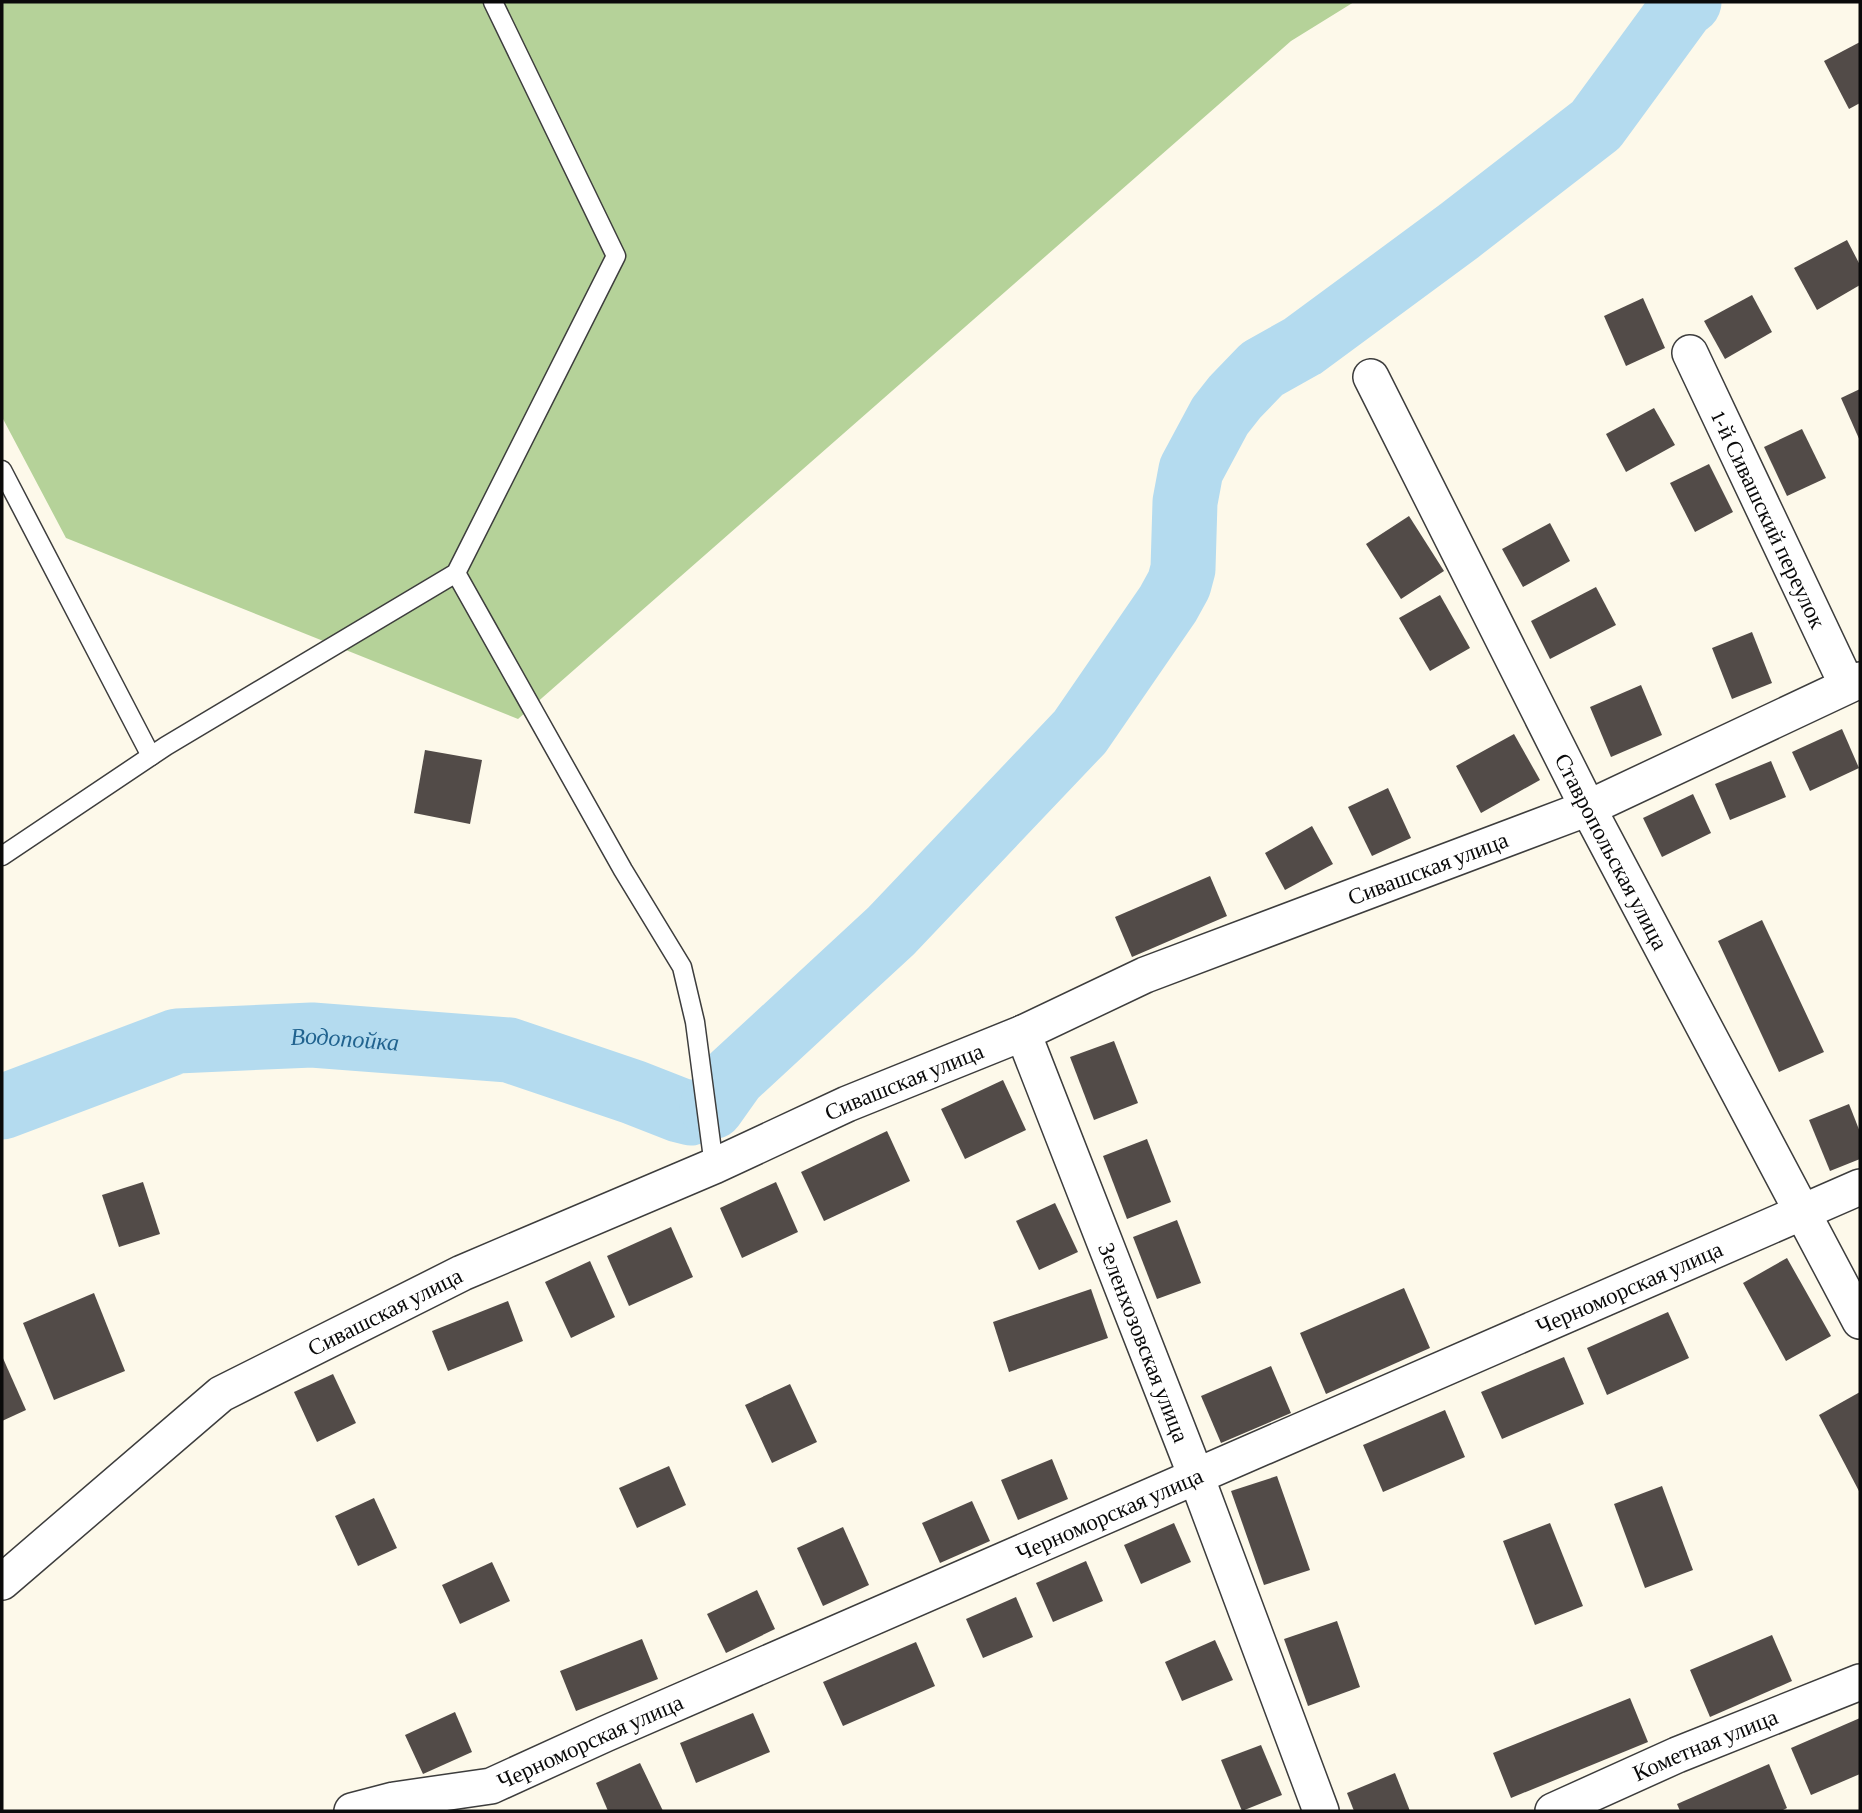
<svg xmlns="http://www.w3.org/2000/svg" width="1862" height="1813" font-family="'Crimson Pro',serif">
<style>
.forest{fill:#b5d299}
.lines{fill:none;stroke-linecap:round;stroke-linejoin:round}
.river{stroke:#b4dbef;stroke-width:65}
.building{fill:#524b48}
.lane-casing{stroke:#3d3d3d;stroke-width:21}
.street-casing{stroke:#3d3d3d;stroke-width:38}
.lane{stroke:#fff;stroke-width:18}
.street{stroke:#fff;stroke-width:35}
.labels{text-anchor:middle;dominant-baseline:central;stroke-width:7;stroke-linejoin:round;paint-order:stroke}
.street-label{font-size:23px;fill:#0a0a0a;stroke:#fff}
.water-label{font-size:24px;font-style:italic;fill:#21638f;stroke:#fff}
</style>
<rect width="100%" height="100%" fill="#fdf9ea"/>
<polygon class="forest" points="2,2 1354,2 1291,41 518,719 66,538 2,417"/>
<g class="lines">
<g class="river">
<path id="s1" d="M2 1107 177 1041 312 1035 509 1050 633 1092 679 1110 691 1113"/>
<polyline points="712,1107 734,1076 891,931 1080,732 1168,604 1179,584 1183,569 1185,502 1191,470 1220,416 1235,397 1262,369 1303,346 1459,231 1596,125 1683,6 1689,2"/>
</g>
</g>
<g class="building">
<polygon points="1860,42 1860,103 1849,109 1824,61"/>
<polygon points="1847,240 1860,265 1860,285 1817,310 1794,268"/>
<polygon points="1752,295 1772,332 1725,359 1704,321"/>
<polygon points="1643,298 1665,348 1626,366 1604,316"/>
<polygon points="1860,389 1860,441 1841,398"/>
<polygon points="1654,408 1675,445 1626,472 1606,434"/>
<polygon points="1802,429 1826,478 1787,496 1764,447"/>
<polygon points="1709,464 1733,512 1695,532 1670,483"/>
<polygon points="1409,516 1444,571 1401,599 1366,544"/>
<polygon points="1550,523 1570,561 1523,587 1502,549"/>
<polygon points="1596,587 1616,625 1550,659 1531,621"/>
<polygon points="1440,595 1470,648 1430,671 1399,618"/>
<polygon points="1752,632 1772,683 1732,699 1712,648"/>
<polygon points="1641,685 1662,735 1611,757 1590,707"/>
<polygon points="1842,729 1859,768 1810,791 1792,752"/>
<polygon points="1514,734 1540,780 1481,813 1456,766"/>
<polygon points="425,750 482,760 470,824 414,813"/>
<polygon points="1771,761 1786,797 1730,820 1715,784"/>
<polygon points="1388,788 1411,838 1372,856 1348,807"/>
<polygon points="1693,794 1711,833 1662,857 1643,818"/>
<polygon points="1312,826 1333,864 1285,890 1265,853"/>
<polygon points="1210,876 1227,916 1132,957 1115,917"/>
<polygon points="1762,920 1824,1052 1779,1072 1718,941"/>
<polygon points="1114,1041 1138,1103 1094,1120 1070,1057"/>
<polygon points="1003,1080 1026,1130 965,1159 941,1109"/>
<polygon points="1849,1104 1860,1132 1860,1159 1830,1171 1809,1120"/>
<polygon points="887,1131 910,1181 824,1221 801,1172"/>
<polygon points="1147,1139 1171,1202 1127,1219 1103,1156"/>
<polygon points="143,1182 160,1234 119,1247 102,1195"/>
<polygon points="776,1182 798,1232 742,1258 720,1208"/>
<polygon points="1055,1203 1078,1252 1039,1270 1016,1221"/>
<polygon points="1177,1220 1201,1283 1157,1299 1133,1237"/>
<polygon points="671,1227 693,1277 629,1306 607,1256"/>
<polygon points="1787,1258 1831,1336 1786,1361 1743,1283"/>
<polygon points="590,1261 615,1317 571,1338 545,1282"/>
<polygon points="1404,1288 1430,1348 1326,1394 1300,1333"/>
<polygon points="1091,1289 1108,1338 1009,1372 993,1322"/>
<polygon points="94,1293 125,1371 54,1400 23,1323"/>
<polygon points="508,1301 523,1341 448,1371 432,1331"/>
<polygon points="1668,1312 1689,1358 1607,1395 1587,1348"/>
<polygon points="2,1356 26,1410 2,1421"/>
<polygon points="1564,1357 1584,1404 1502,1439 1481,1392"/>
<polygon points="1271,1366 1291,1413 1221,1443 1201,1396"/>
<polygon points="333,1374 356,1423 317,1442 294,1392"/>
<polygon points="790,1384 817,1442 772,1463 745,1405"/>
<polygon points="1860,1392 1860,1493 1819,1415"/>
<polygon points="1445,1410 1465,1457 1383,1492 1363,1445"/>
<polygon points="1052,1459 1068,1499 1018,1520 1001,1480"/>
<polygon points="669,1466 686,1505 637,1528 619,1488"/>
<polygon points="1277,1476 1310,1570 1264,1585 1231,1491"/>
<polygon points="1662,1486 1693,1570 1645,1588 1614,1504"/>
<polygon points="374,1498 397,1548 358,1566 335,1516"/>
<polygon points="972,1501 990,1541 940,1563 922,1523"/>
<polygon points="1174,1523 1191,1562 1141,1584 1124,1545"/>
<polygon points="1550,1523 1583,1606 1535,1625 1503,1541"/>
<polygon points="843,1527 869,1585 823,1606 797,1548"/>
<polygon points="1086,1561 1103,1601 1053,1622 1036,1583"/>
<polygon points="492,1562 510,1601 460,1624 442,1585"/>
<polygon points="757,1590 775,1629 726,1653 707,1614"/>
<polygon points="1016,1597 1033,1637 983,1658 966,1619"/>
<polygon points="1337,1621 1360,1687 1308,1706 1284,1639"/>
<polygon points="1772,1635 1792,1681 1710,1717 1690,1670"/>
<polygon points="642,1639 658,1679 576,1711 560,1671"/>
<polygon points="1215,1640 1233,1680 1182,1701 1165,1662"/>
<polygon points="916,1642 935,1686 843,1726 823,1682"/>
<polygon points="1630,1698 1648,1742 1511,1798 1493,1753"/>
<polygon points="455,1712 472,1752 423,1774 405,1735"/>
<polygon points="753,1713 770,1752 696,1783 680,1743"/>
<polygon points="1860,1718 1860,1774 1811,1795 1791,1748"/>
<polygon points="1261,1745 1282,1795 1242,1811 1221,1760"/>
<polygon points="640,1763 663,1811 608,1811 596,1783"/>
<polygon points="1769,1764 1787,1808 1781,1811 1680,1811 1677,1804"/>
<polygon points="1395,1773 1410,1811 1354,1811 1347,1793"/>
</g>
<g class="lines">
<g class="lane-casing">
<g id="lane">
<polyline points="2,470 151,756"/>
<polyline points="456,573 623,870 682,967 695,1022 714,1166"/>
<polyline points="2,856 166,746 456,573 616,256 493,2"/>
</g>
</g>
<g class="street-casing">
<g id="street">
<path id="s2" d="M1690 353 1847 685"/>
<path id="s3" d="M1371 377 1588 808 1860 1321"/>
<path id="s4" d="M1023 1033 1196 1476 1321 1811"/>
<path id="s5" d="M2 1582 221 1394 462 1273 714 1166 847 1104 1023 1033 1145 975 1588 808 1860 680"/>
<path id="s6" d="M352 1811 394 1800 491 1786 605 1734 1860 1187"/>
<path id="s7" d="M1553 1811 1677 1755 1860 1682"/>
</g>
</g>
<use href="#lane" class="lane"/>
<use href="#street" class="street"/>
</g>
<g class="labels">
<g class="street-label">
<text stroke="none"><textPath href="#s2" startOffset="184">1-й Сивашский переулок</textPath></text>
<text stroke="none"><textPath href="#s3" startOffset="532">Ставропольская улица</textPath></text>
<text stroke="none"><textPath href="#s5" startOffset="1606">Сивашская улица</textPath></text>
<text stroke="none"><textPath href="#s5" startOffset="1040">Сивашская улица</textPath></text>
<text stroke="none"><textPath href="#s6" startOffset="1384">Черноморская улица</textPath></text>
<text stroke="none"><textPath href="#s5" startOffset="472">Сивашская улица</textPath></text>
<text stroke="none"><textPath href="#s4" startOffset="332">Зеленхозовская улица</textPath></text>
<text stroke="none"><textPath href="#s6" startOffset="817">Черноморская улица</textPath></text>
<text stroke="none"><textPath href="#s6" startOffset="250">Черноморская улица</textPath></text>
<text stroke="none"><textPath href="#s7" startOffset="166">Кометная улица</textPath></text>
</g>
<g class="water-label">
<text stroke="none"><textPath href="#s1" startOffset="355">Водопойка</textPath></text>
</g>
</g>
<rect width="1862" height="1813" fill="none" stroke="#0a0a0a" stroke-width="7"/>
</svg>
